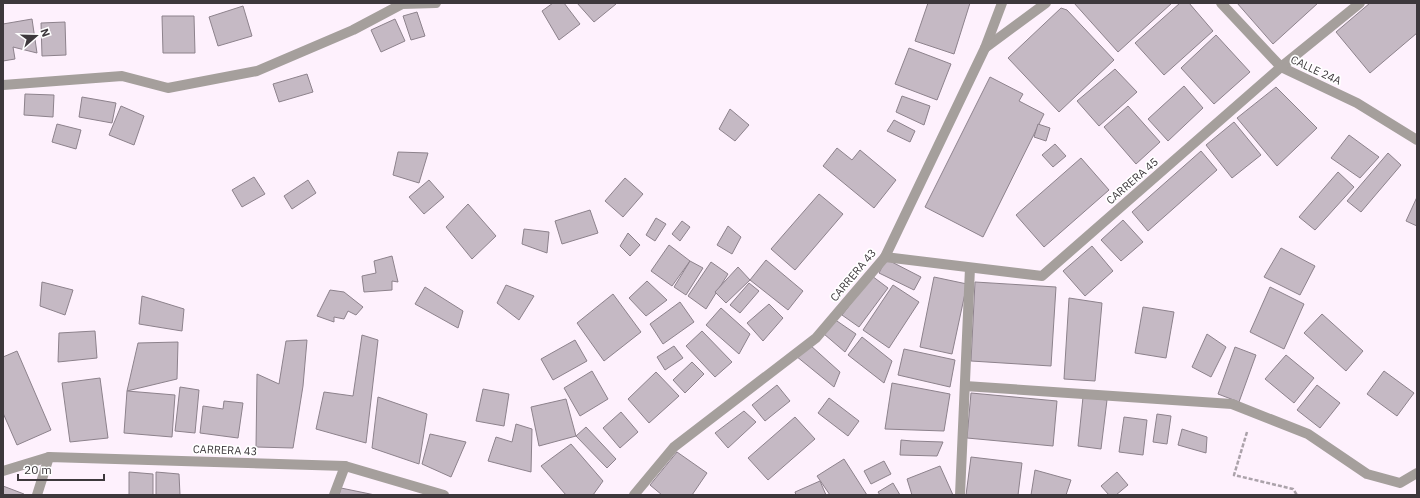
<svg xmlns="http://www.w3.org/2000/svg" width="1420" height="498" font-family="'IBM Plex Sans',sans-serif">
<style>
.building{fill:#c5b9c4;stroke:#8d828c}
.lines{fill:none;stroke-linecap:round;stroke-linejoin:round}
.path{stroke:#aba2aa;stroke-width:2.5;stroke-dasharray:4 2;stroke-linecap:butt}
.minor{stroke:#a59f9c;stroke-width:10}
.labels{text-anchor:middle;dominant-baseline:central;stroke-width:3.5;stroke-linejoin:round;paint-order:stroke}
.street-label{font-size:11px;fill:#3d383c;stroke:#fff}
</style>
<rect width="100%" height="100%" fill="#fef1fd"/>
<g class="building">
<polygon points="553,3 564,3 580,24 559,40 542,11"/>
<polygon points="577,3 616,3 616,4 594,22"/>
<polygon points="928,3 970,3 954,54 915,41"/>
<polygon points="1074,3 1172,3 1118,52"/>
<polygon points="1180,3 1189,3 1213,31 1164,75 1135,43"/>
<polygon points="1237,3 1318,3 1273,44"/>
<polygon points="1370,3 1417,3 1417,33 1370,73 1336,32"/>
<polygon points="243,6 252,36 218,46 209,17"/>
<polygon points="1061,8 1067,10 1114,60 1059,112 1008,58"/>
<polygon points="417,12 425,36 411,40 403,16"/>
<polygon points="162,16 194,16 195,53 163,53"/>
<polygon points="32,19 37,53 13,47 15,59 3,61 3,24"/>
<polygon points="395,19 405,41 381,52 371,30"/>
<polygon points="65,22 66,55 42,56 41,23"/>
<polygon points="1216,35 1250,72 1214,104 1181,68"/>
<polygon points="909,48 951,64 937,100 895,84"/>
<polygon points="1115,69 1137,92 1099,126 1077,101"/>
<polygon points="307,74 313,92 279,102 273,84"/>
<polygon points="990,77 1023,94 1019,101 1044,114 983,237 925,207"/>
<polygon points="1184,86 1203,108 1168,141 1148,119"/>
<polygon points="1276,87 1317,128 1277,166 1237,118"/>
<polygon points="25,94 54,95 53,117 24,115"/>
<polygon points="902,96 930,106 924,125 896,112"/>
<polygon points="82,97 116,103 112,123 79,117"/>
<polygon points="121,106 144,116 134,145 109,135"/>
<polygon points="1128,106 1160,142 1136,164 1104,127"/>
<polygon points="730,109 749,125 735,141 719,129"/>
<polygon points="894,120 915,131 910,142 887,131"/>
<polygon points="1234,122 1261,155 1232,178 1206,145"/>
<polygon points="57,124 81,130 76,149 52,142"/>
<polygon points="1038,124 1050,128 1046,141 1034,137"/>
<polygon points="1349,135 1379,157 1360,178 1331,158"/>
<polygon points="1055,144 1066,156 1053,167 1042,155"/>
<polygon points="837,148 852,160 860,150 896,180 874,208 823,166"/>
<polygon points="1201,151 1217,170 1148,231 1132,212"/>
<polygon points="398,152 428,153 419,183 393,175"/>
<polygon points="1388,153 1401,165 1361,212 1347,201"/>
<polygon points="1081,158 1109,190 1044,247 1016,215"/>
<polygon points="1338,172 1354,187 1315,230 1299,217"/>
<polygon points="254,177 265,194 242,207 232,190"/>
<polygon points="625,178 643,194 623,217 605,201"/>
<polygon points="308,180 316,193 292,209 284,196"/>
<polygon points="429,180 444,197 424,214 409,197"/>
<polygon points="819,194 843,214 795,270 771,249"/>
<polygon points="1417,197 1417,226 1406,221"/>
<polygon points="468,204 496,236 472,259 446,227"/>
<polygon points="590,210 598,233 562,244 555,221"/>
<polygon points="656,218 666,224 655,241 646,235"/>
<polygon points="1123,220 1143,242 1121,261 1101,240"/>
<polygon points="682,221 690,227 680,241 672,234"/>
<polygon points="728,226 741,237 732,254 717,245"/>
<polygon points="524,229 549,232 547,253 522,244"/>
<polygon points="628,233 640,245 630,256 620,246"/>
<polygon points="669,245 690,261 672,286 651,271"/>
<polygon points="1092,246 1113,271 1085,296 1063,271"/>
<polygon points="1281,248 1315,266 1300,295 1264,277"/>
<polygon points="392,256 398,282 392,281 392,290 364,292 362,276 376,273 374,261"/>
<polygon points="886,259 921,277 914,290 879,273"/>
<polygon points="766,260 803,291 788,310 750,280"/>
<polygon points="690,261 703,268 686,295 674,287"/>
<polygon points="711,262 728,274 706,309 688,296"/>
<polygon points="738,267 750,280 726,303 715,292"/>
<polygon points="872,276 888,288 859,327 842,315"/>
<polygon points="934,277 967,284 952,354 920,347"/>
<polygon points="647,281 667,300 646,316 629,298"/>
<polygon points="42,282 73,290 65,315 40,306"/>
<polygon points="975,282 1056,287 1051,366 971,361"/>
<polygon points="749,283 759,291 740,313 730,305"/>
<polygon points="506,285 534,296 519,320 497,303"/>
<polygon points="893,285 919,302 889,348 863,330"/>
<polygon points="425,287 463,311 458,328 415,304"/>
<polygon points="1270,287 1304,304 1284,349 1250,332"/>
<polygon points="330,290 344,292 363,307 356,315 348,311 344,319 334,317 334,322 317,316"/>
<polygon points="613,294 641,332 604,361 577,323"/>
<polygon points="142,296 184,309 182,331 139,324"/>
<polygon points="1069,298 1102,303 1095,381 1064,379"/>
<polygon points="680,302 694,322 663,344 650,324"/>
<polygon points="769,304 783,318 763,341 747,323"/>
<polygon points="1143,307 1174,312 1166,358 1135,353"/>
<polygon points="721,308 750,334 739,354 706,325"/>
<polygon points="1322,314 1363,351 1346,371 1304,333"/>
<polygon points="834,319 856,334 845,352 824,334"/>
<polygon points="95,331 97,358 58,362 59,333"/>
<polygon points="702,331 732,362 715,377 686,346"/>
<polygon points="1207,334 1226,347 1211,377 1192,367"/>
<polygon points="362,335 378,340 366,443 316,429 324,392 353,396"/>
<polygon points="862,337 892,361 884,383 848,355"/>
<polygon points="307,340 303,386 293,448 256,447 257,374 279,384 286,341"/>
<polygon points="575,340 587,361 553,380 541,359"/>
<polygon points="178,342 177,379 127,391 138,343"/>
<polygon points="810,345 840,372 834,387 796,356"/>
<polygon points="674,346 683,358 665,370 657,357"/>
<polygon points="1235,347 1256,355 1239,402 1218,394"/>
<polygon points="904,349 955,360 950,387 898,375"/>
<polygon points="17,351 51,430 17,445 3,413 3,357"/>
<polygon points="1286,355 1314,378 1294,403 1265,379"/>
<polygon points="692,362 704,374 685,393 673,380"/>
<polygon points="592,371 608,399 580,416 564,388"/>
<polygon points="1384,371 1414,393 1397,416 1367,394"/>
<polygon points="656,372 679,396 649,423 628,399"/>
<polygon points="100,378 108,438 70,442 62,383"/>
<polygon points="892,383 950,394 944,431 885,429"/>
<polygon points="777,385 790,401 765,421 752,405"/>
<polygon points="1317,385 1340,403 1320,428 1297,410"/>
<polygon points="180,387 199,390 195,433 175,431"/>
<polygon points="483,389 509,394 504,426 476,421"/>
<polygon points="127,391 175,395 172,437 124,433"/>
<polygon points="971,393 1057,401 1053,446 967,438"/>
<polygon points="378,397 427,414 419,464 372,448"/>
<polygon points="1083,397 1107,400 1101,449 1078,446"/>
<polygon points="829,398 859,421 848,436 818,413"/>
<polygon points="566,399 576,436 539,446 531,407"/>
<polygon points="224,401 243,403 238,438 200,433 203,406 223,409"/>
<polygon points="744,411 756,422 728,448 715,433"/>
<polygon points="621,412 638,432 620,448 603,428"/>
<polygon points="1157,414 1171,416 1167,444 1153,442"/>
<polygon points="795,417 815,439 768,480 748,458"/>
<polygon points="1124,417 1147,420 1143,455 1119,452"/>
<polygon points="516,424 532,429 531,472 488,461 496,437 512,442"/>
<polygon points="586,427 616,459 607,468 576,436"/>
<polygon points="1182,429 1207,437 1206,453 1178,445"/>
<polygon points="430,434 466,442 451,477 422,464"/>
<polygon points="901,440 912,441 943,442 937,456 900,455"/>
<polygon points="571,444 603,481 593,495 566,495 541,466"/>
<polygon points="677,452 707,473 692,495 662,495 650,485"/>
<polygon points="971,457 1022,463 1018,495 966,495"/>
<polygon points="844,459 867,495 830,495 817,476"/>
<polygon points="884,461 891,474 871,484 864,471"/>
<polygon points="940,466 953,495 912,495 907,479"/>
<polygon points="1035,470 1071,480 1066,495 1031,495"/>
<polygon points="129,472 153,474 153,495 129,495"/>
<polygon points="156,472 179,474 180,495 156,495"/>
<polygon points="1117,472 1128,485 1116,495 1109,495 1101,486"/>
<polygon points="820,481 826,495 796,495 795,492"/>
<polygon points="893,483 900,495 880,495 878,492"/>
<polygon points="3,486 24,494 23,495 3,495"/>
<polygon points="341,488 375,495 339,495"/>
</g>
<g class="lines">
<polyline class="path" points="1247,432 1234,475 1293,489 1297,495"/>
<g class="minor">
<polyline points="1221,3 1281,67 1357,103 1417,140"/>
<polyline points="985,48 1046,3"/>
<polyline points="3,85 122,76 168,88 257,71 353,30 402,4 436,3"/>
<polyline points="885,257 1042,276 1281,67 1360,3"/>
<polyline points="965,386 1232,404 1308,434 1367,474 1400,483 1417,473"/>
<polyline points="3,471 49,457 345,466 444,495"/>
<polyline points="37,495 49,457"/>
<polyline points="334,495 345,466"/>
<polyline points="634,495 674,447 816,338 885,257 985,48 1002,3"/>
<polyline points="960,495 970,268"/>
</g>
</g>
<g class="labels">
<g class="street-label">
<text transform="translate(1316 70) rotate(25)">CALLE 24A</text>
<text transform="translate(1132 181) rotate(-41)">CARRERA 45</text>
<text transform="translate(853 275) rotate(-50)">CARRERA 43</text>
<text transform="translate(225 450) rotate(2)">CARRERA 43</text>
</g>
</g>
<rect width="1420" height="498" fill="none" stroke="#3d383c" stroke-width="8"/>
<g transform="translate(36 36) rotate(70)" stroke="#ffffff" stroke-width="3" paint-order="stroke">
<path d="M0-3L7 15L0 10L-7 15Z" fill="#3d383c"/>
<text y="-6" font-size="11" font-weight="bold" text-anchor="middle" fill="#3d383c">N</text>
</g>
<path d="M18 474v6h86v-6" fill="none" stroke="#3d383c" stroke-width="2"/>
<text x="24" y="474" font-size="12" fill="#3d383c" stroke="#ffffff" stroke-width="3" paint-order="stroke">20 m</text>
</svg>
